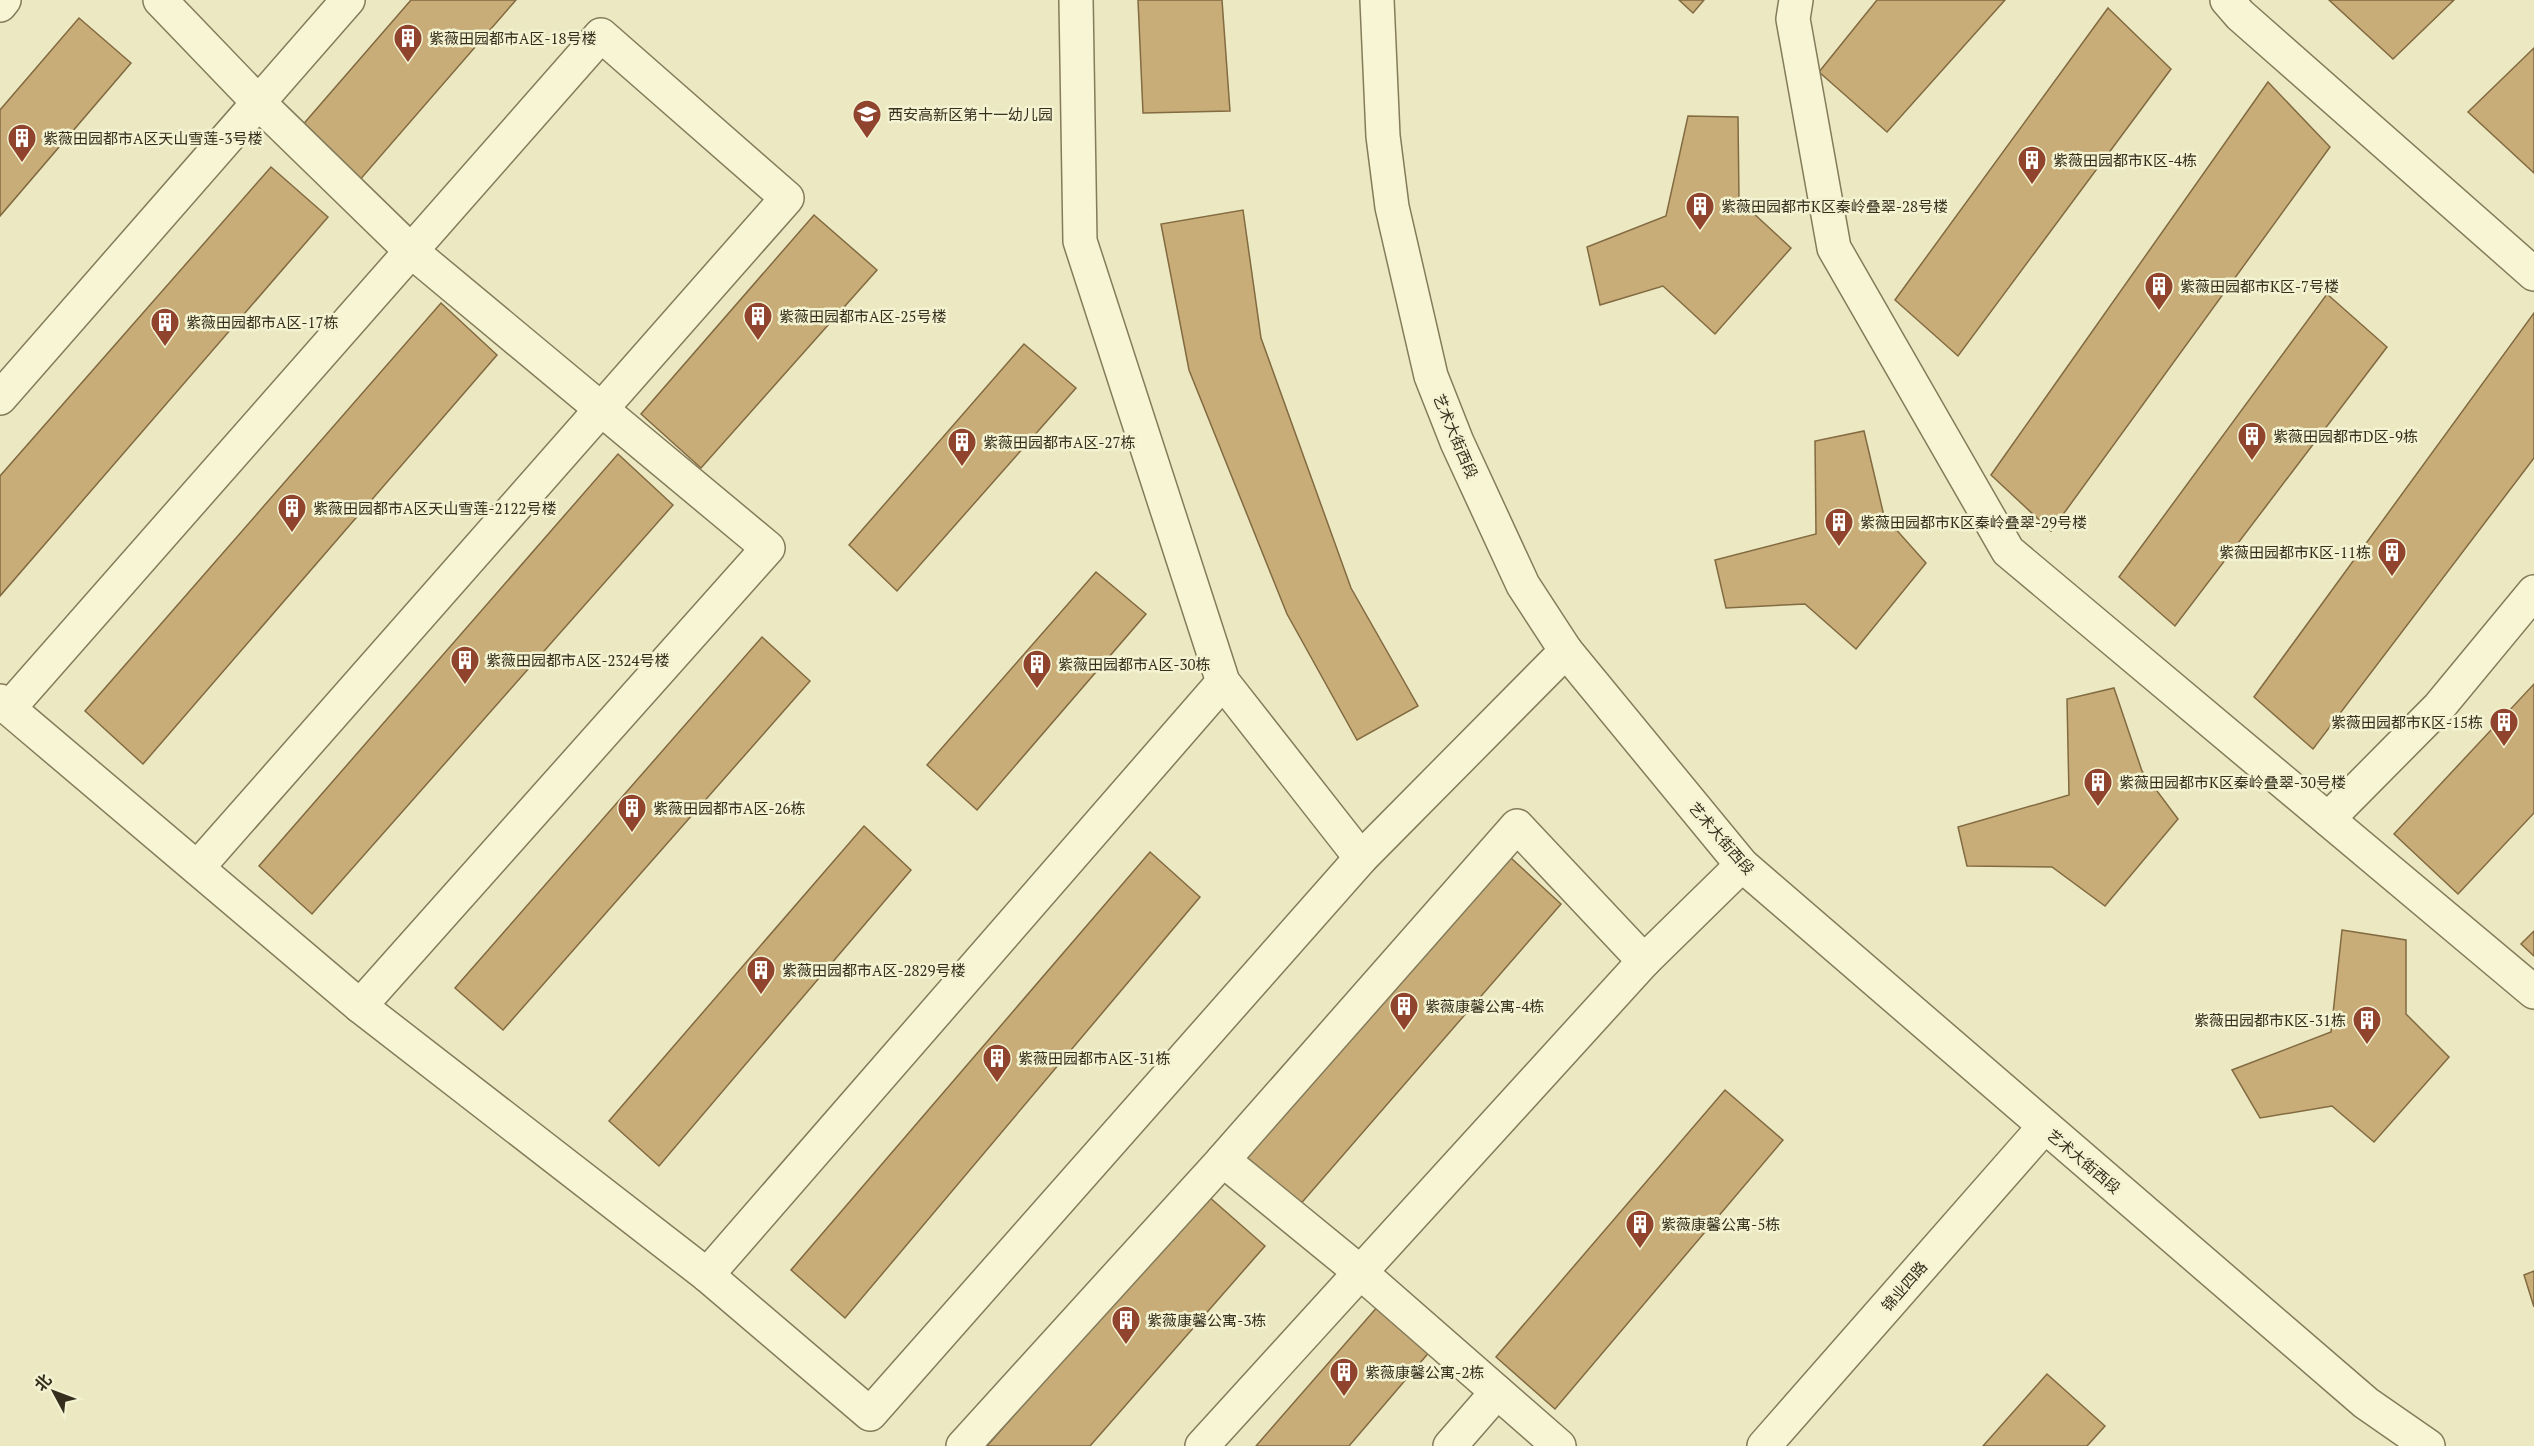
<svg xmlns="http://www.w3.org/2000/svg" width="2534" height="1446" font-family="'PT Serif','Noto Sans SC',serif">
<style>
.building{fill:#c8ad79;stroke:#826a41;stroke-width:1.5}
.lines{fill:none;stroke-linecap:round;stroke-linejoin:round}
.minor-casing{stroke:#847b5a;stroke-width:36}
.tertiary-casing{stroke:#847b5a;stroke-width:36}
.minor{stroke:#f7f5d4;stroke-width:33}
.tertiary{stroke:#f7f5d4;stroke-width:33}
.labels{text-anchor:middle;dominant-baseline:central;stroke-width:5;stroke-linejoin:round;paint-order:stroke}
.poi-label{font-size:15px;fill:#352e1d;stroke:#f3f2d1;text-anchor:start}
.street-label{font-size:15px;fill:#352e1d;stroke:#f3f2d1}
</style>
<rect width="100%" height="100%" fill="#ece9c2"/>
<g class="building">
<polygon points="411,0 516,0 358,182 300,128"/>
<polygon points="1138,0 1222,0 1230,111 1143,113"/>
<polygon points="1679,0 1704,0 1693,13"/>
<polygon points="1877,0 2005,0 1887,132 1819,72"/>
<polygon points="2329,0 2454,0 2393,59"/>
<polygon points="2108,8 2171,69 1958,356 1895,300"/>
<polygon points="79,18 131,63 0,216 0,110"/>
<polygon points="2534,48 2534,173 2468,112"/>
<polygon points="2268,82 2330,147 2051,531 1991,475"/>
<polygon points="1688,116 1738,117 1739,200 1791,248 1715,334 1663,286 1600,305 1587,247 1666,216"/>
<polygon points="271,167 328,217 0,596 0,476"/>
<polygon points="1243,210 1261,338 1351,588 1418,706 1357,740 1287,614 1189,370 1161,224"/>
<polygon points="814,215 877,270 701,468 641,414"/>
<polygon points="2327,294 2387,347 2175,626 2119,577"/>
<polygon points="441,303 497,355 143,764 85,711"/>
<polygon points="2534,313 2534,458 2313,749 2254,697"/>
<polygon points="1024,344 1076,388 897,591 849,545"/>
<polygon points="1864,431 1884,516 1926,563 1856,649 1805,604 1726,608 1715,560 1816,534 1815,441"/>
<polygon points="618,454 673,505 312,914 259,866"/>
<polygon points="1096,572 1146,614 977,810 927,765"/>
<polygon points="762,637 810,681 503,1030 455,988"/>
<polygon points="2534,684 2534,813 2458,894 2394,834"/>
<polygon points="2114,688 2142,771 2178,819 2105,906 2052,867 1967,866 1958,827 2069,795 2067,699"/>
<polygon points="864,826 911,870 659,1166 609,1121"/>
<polygon points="1150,852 1200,897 845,1318 791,1270"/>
<polygon points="1511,858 1561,904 1298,1207 1244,1158"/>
<polygon points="2342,930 2406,940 2406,1014 2449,1057 2374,1142 2332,1106 2260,1118 2232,1070 2331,1032"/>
<polygon points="2534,931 2534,956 2521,944"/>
<polygon points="1725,1090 1783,1140 1555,1409 1496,1357"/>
<polygon points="1208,1196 1265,1246 1090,1446 987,1446"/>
<polygon points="2534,1271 2534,1307 2524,1275"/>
<polygon points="1379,1305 1431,1350 1349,1446 1256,1446"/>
<polygon points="2047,1374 2105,1426 2087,1446 1983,1446"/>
</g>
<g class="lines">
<g class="minor-casing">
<g id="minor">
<polyline points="160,0 259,103 410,250 768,548 360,1006"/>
<polyline points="1076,0 1080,241 1223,682 1361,858"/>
<polyline points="1796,0 1793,19 1834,248 2008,551 2534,992"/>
<polyline points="2227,0 2240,15 2534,274"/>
<polyline points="0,5 4,0"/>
<polyline points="0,398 348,0"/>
<polyline points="0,701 360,1006 707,1275 870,1414 1361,858 1566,651"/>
<polyline points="9,708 601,35 787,198 198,867"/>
<polyline points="2328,819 2439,707 2534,592"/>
<polyline points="1644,961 1742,865"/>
<polyline points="707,1275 1223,682"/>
<polyline points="963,1446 1223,1160 1360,1272 1559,1446"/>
<polyline points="1202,1446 1644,961 1517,826 1223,1160"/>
<polyline points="1450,1446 1497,1392"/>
</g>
</g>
<g class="tertiary-casing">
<g id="tertiary">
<polyline points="1377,0 1383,136 1392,207 1431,376 1457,442 1523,585 1566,651 1742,865 2366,1403 2428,1446"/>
<polyline points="1764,1446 2044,1127"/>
</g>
</g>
<use href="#minor" class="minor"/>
<use href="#tertiary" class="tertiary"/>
</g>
<defs>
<g id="building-pin" transform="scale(1.5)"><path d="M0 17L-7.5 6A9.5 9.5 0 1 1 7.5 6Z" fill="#91442d" stroke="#f3f2d1"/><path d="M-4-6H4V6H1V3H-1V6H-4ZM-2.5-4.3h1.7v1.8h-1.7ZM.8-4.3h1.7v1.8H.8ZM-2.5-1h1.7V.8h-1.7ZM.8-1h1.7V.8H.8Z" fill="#fff"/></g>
<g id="school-pin" transform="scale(1.5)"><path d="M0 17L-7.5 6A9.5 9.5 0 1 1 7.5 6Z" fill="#91442d" stroke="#f3f2d1"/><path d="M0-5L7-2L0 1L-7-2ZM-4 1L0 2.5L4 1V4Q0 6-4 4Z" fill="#fff"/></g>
</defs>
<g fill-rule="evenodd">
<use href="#building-pin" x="408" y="38"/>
<use href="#school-pin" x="867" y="114"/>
<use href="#building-pin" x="22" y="138"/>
<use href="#building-pin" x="2032" y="160"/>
<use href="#building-pin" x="1700" y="206"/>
<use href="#building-pin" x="2159" y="286"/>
<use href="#building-pin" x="758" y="316"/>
<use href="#building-pin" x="165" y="322"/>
<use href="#building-pin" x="2252" y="436"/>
<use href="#building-pin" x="962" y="442"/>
<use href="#building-pin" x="292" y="508"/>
<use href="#building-pin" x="1839" y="522"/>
<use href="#building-pin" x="2392" y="552"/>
<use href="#building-pin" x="465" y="660"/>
<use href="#building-pin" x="1037" y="664"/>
<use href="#building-pin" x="2504" y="722"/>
<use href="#building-pin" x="2098" y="782"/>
<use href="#building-pin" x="632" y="808"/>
<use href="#building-pin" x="761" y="970"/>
<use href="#building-pin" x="1404" y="1006"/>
<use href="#building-pin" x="2367" y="1020"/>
<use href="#building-pin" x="997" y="1058"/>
<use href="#building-pin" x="1640" y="1224"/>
<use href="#building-pin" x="1126" y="1320"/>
<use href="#building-pin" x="1344" y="1372"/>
</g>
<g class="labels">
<g class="poi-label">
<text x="429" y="38">紫薇田园都市A区-18号楼</text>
<text x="888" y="114">西安高新区第十一幼儿园</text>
<text x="43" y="138">紫薇田园都市A区天山雪莲-3号楼</text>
<text x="2053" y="160">紫薇田园都市K区-4栋</text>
<text x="1721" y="206">紫薇田园都市K区秦岭叠翠-28号楼</text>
<text x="2180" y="286">紫薇田园都市K区-7号楼</text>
<text x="779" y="316">紫薇田园都市A区-25号楼</text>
<text x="186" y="322">紫薇田园都市A区-17栋</text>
<text x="2273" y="436">紫薇田园都市D区-9栋</text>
<text x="983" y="442">紫薇田园都市A区-27栋</text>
<text x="313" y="508">紫薇田园都市A区天山雪莲-2122号楼</text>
<text x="1860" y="522">紫薇田园都市K区秦岭叠翠-29号楼</text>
<text x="2371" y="552" text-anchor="end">紫薇田园都市K区-11栋</text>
<text x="486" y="660">紫薇田园都市A区-2324号楼</text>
<text x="1058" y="664">紫薇田园都市A区-30栋</text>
<text x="2483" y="722" text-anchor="end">紫薇田园都市K区-15栋</text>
<text x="2119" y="782">紫薇田园都市K区秦岭叠翠-30号楼</text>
<text x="653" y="808">紫薇田园都市A区-26栋</text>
<text x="782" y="970">紫薇田园都市A区-2829号楼</text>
<text x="1425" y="1006">紫薇康馨公寓-4栋</text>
<text x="2346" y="1020" text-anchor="end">紫薇田园都市K区-31栋</text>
<text x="1018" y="1058">紫薇田园都市A区-31栋</text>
<text x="1661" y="1224">紫薇康馨公寓-5栋</text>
<text x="1147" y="1320">紫薇康馨公寓-3栋</text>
<text x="1365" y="1372">紫薇康馨公寓-2栋</text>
</g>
<g class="street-label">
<text transform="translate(1456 436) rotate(67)">艺术大街西段</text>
<text transform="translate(1722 838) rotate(49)">艺术大街西段</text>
<text transform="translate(2084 1161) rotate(40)">艺术大街西段</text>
<text transform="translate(1904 1286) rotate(-49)">锦业四路</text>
</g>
</g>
<g transform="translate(54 1392) rotate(311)" stroke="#f3f2d1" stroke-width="4.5" paint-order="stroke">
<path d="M0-4.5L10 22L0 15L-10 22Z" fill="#352e1d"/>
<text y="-9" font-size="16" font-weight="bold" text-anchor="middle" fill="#352e1d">北</text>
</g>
</svg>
